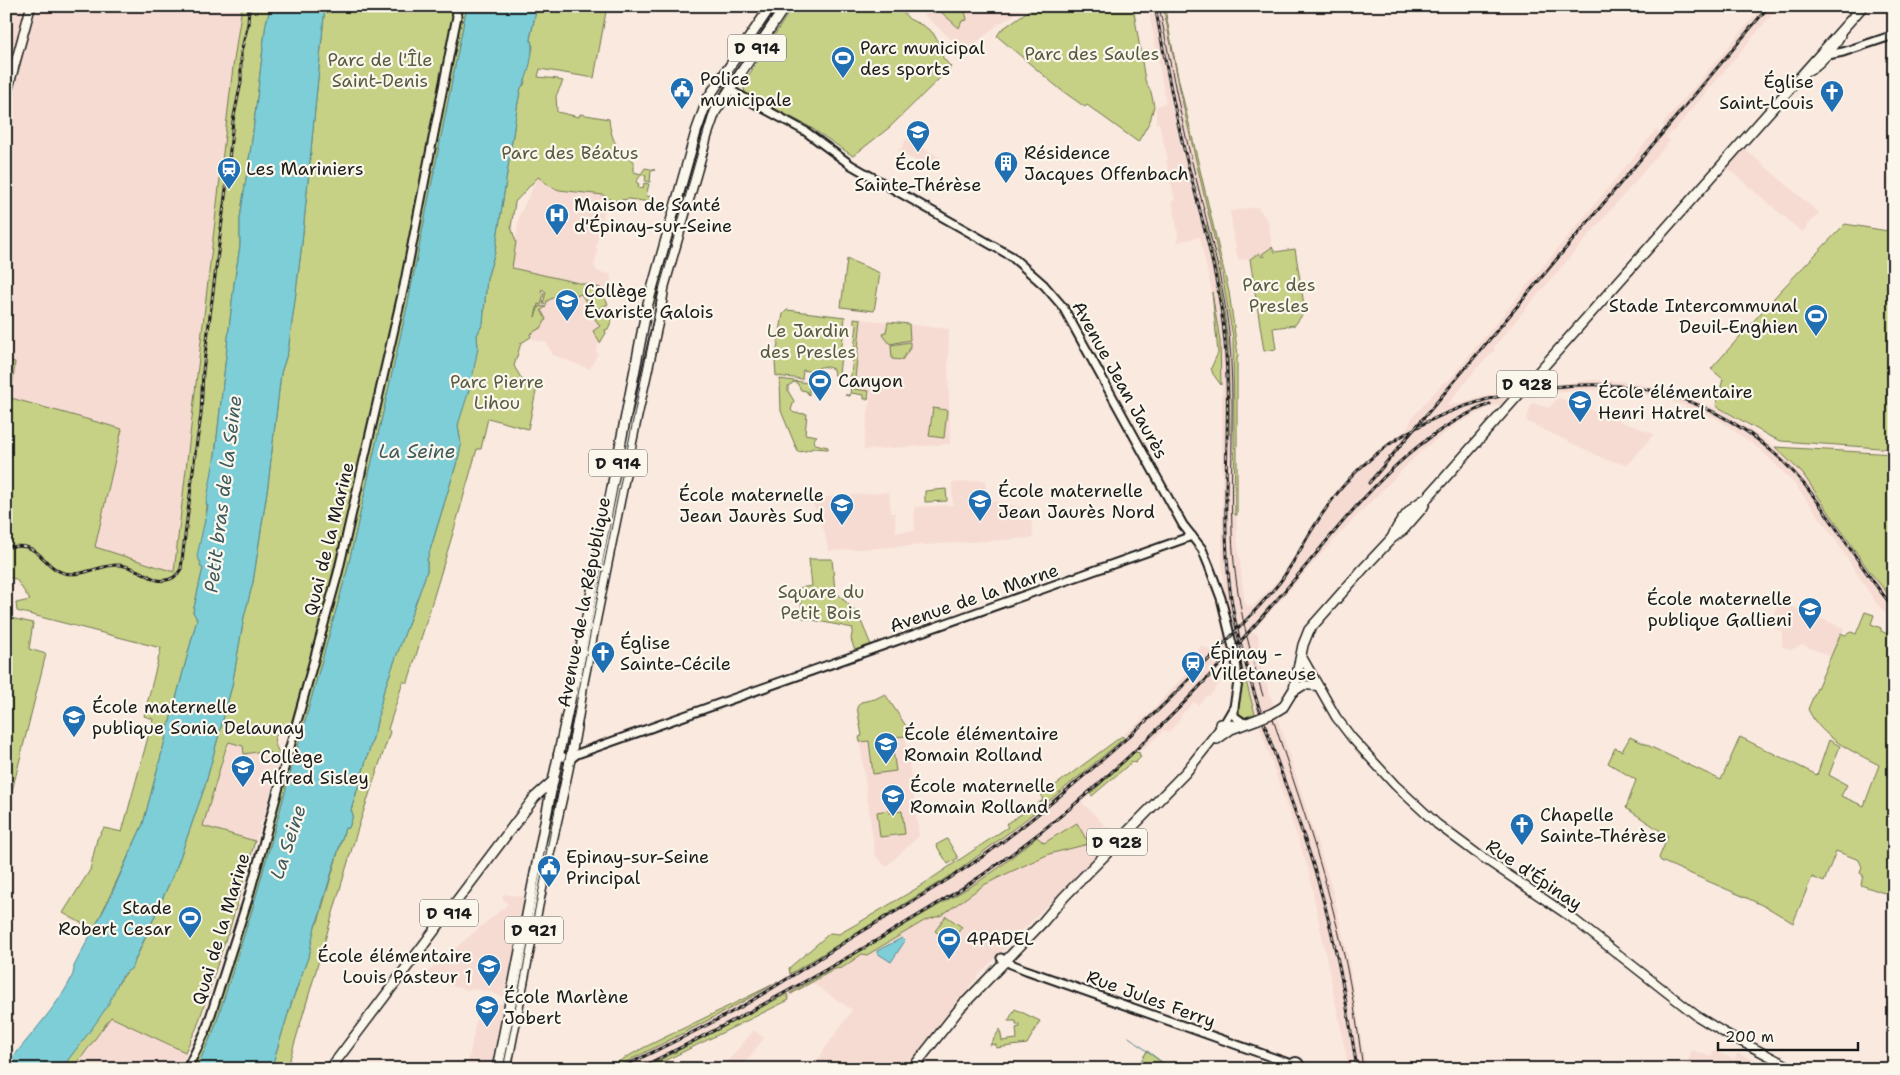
<svg xmlns="http://www.w3.org/2000/svg" width="1900" height="1075" font-family="'Shantell Sans',sans-serif">
<style>
.built{fill:#f6dbd2}
.green{fill:#c6d185;stroke:#717650}
.water{fill:#7eced8;stroke:#57878d}
.lines{fill:none;stroke-linecap:round;stroke-linejoin:round}
.stream{stroke:#57878d;stroke-width:1}
.tertiary-casing{stroke:#1c1c1c;stroke-width:11}
.secondary-casing{stroke:#1c1c1c;stroke-width:11}
.primary-casing{stroke:#1c1c1c;stroke-width:12}
.tertiary{stroke:#fbf7ec;stroke-width:7}
.secondary{stroke:#fbf7ec;stroke-width:8}
.primary{stroke:#fbf7ec;stroke-width:9}
.tram{stroke:#1c1c1c;stroke-width:1}
.rail-casing{stroke:#1c1c1c;stroke-width:3}
.rail{stroke:#fbf7ec;stroke-width:1;stroke-dasharray:4;stroke-linecap:butt}
.primary-bridge-casing{stroke:#1c1c1c;stroke-width:12;stroke-linecap:butt}
.primary-bridge{stroke:#fbf7ec;stroke-width:9}
.labels{text-anchor:middle;dominant-baseline:central;stroke-width:4.5;stroke-linejoin:round;paint-order:stroke}
.shield{fill:#fbf7ec;stroke:#5f5e5a;stroke-width:1}
.shield-label{font-size:16px;font-weight:bold;fill:#1c1c1c}
.poi-label{font-size:18px;fill:#1c1c1c;stroke:#fbf7ec;text-anchor:start}
.park-label{font-size:18px;fill:#585b41;stroke:#fbf7ec}
.street-label{font-size:18px;fill:#1c1c1c;stroke:#fbf7ec}
.water-label{font-size:19px;font-style:italic;fill:#3e5a5e;stroke:#fbf7ec}
</style>
<rect width="100%" height="100%" fill="#fae9df"/>
<filter id="ink" filterUnits="userSpaceOnUse"><feTurbulence type="fractalNoise" baseFrequency=".02" numOctaves="2"/><feDisplacementMap in="SourceGraphic" scale="10" xChannelSelector="R" yChannelSelector="G"/><feConvolveMatrix kernelMatrix="1 2 1 2 8 2 1 2 1" color-interpolation-filters="sRGB"/></filter>
<g filter="url(#ink)">
<g class="built">
<polygon points="6,6 242,6 233,67 174,573 95,547 121,429 11,398 15,362 6,359"/>
<polygon points="914,6 1029,6 997,25 966,52"/>
<polygon points="1148,6 1164,6 1178,77 1231,306 1238,355 1237,359 1237,537 1244,598 1245,604 1252,607 1280,578 1333,495 1359,466 1405,430 1410,424 1411,419 1444,382 1448,381 1656,130 1661,133 1666,128 1662,125 1763,6 1779,6 1673,132 1672,131 1666,137 1670,141 1517,319 1493,348 1495,350 1475,370 1447,406 1515,389 1503,404 1493,406 1457,424 1422,450 1341,532 1252,632 1258,634 1260,659 1266,682 1333,892 1348,957 1366,1069 1349,1069 1308,868 1259,725 1238,654 1225,670 1230,675 1226,679 1224,677 1209,697 1207,695 1198,705 1194,702 1180,716 1181,718 1177,723 1168,733 1164,730 1143,750 1140,748 1082,802 1115,836 979,975 904,1069 811,1069 852,1010 812,983 768,1009 647,1069 605,1069 643,1048 778,982 825,953 820,945 860,922 947,870 1008,827 1006,824 1043,800 1041,796 1091,761 1148,715 1201,657 1198,654 1200,646 1210,650 1232,629 1224,595 1222,563 1222,376 1217,315 1200,237 1177,242 1178,234 1172,201 1175,200 1166,161 1168,160 1159,123 1156,123 1156,107 1166,102"/>
<polygon points="907,138 939,157 930,169 897,150 901,149"/>
<polygon points="1744,148 1819,213 1802,232 1726,167"/>
<polygon points="538,177 549,186 559,190 580,193 591,192 603,195 610,200 604,211 596,247 598,250 594,266 598,272 610,274 611,280 610,286 605,289 512,268 519,216"/>
<polygon points="1258,207 1268,221 1272,247 1263,254 1264,256 1261,257 1259,253 1250,259 1239,260 1235,249 1237,246 1235,244 1230,211"/>
<polygon points="524,283 601,292 614,315 608,329 605,330 606,333 597,348 596,351 598,353 590,369 553,355 546,342 533,340 518,311"/>
<polygon points="861,319 949,329 948,364 950,444 863,450 871,392 854,390"/>
<polygon points="1592,380 1630,382 1675,393 1725,412 1775,447 1803,474 1869,571 1894,601 1894,621 1876,603 1833,536 1794,483 1762,451 1718,419 1667,399 1628,392 1588,390 1551,393 1519,400 1530,388"/>
<polygon points="1558,398 1559,398 1654,434 1628,465 1607,460 1526,421 1532,403 1549,408"/>
<polygon points="985,480 987,499 1031,510 1033,538 830,551 828,549 825,533 812,502 818,502 828,497 889,492 891,513 895,513 896,532 915,531 914,507 953,505 952,483"/>
<polygon points="1779,601 1844,628 1832,657 1803,645 1790,650 1782,646 1782,632 1769,625"/>
<polygon points="905,735 919,836 886,867 875,855 860,742"/>
<polygon points="229,742 243,746 245,754 263,751 281,756 263,820 259,824 261,827 258,835 256,836 257,842 203,827"/>
<polygon points="504,894 525,897 505,995 503,997 486,991 472,989 468,990 430,980 429,982 421,981 422,976 508,904 502,898"/>
<polygon points="480,1000 501,1004 503,1006 492,1063 491,1069 467,1069"/>
<polygon points="111,1017 187,1053 180,1069 72,1069"/>
<polygon points="754,1030 764,1038 740,1069 721,1069"/>
<polygon points="1692,1050 1711,1057 1713,1051 1735,1059 1737,1053 1763,1064 1761,1069 1685,1069"/>
</g>
<g class="green">
<polygon points="242,6 271,6 266,23 252,140 240,218 240,246 234,284 215,455 199,559 203,568 193,612 197,619 143,824 94,930 63,913 90,870 97,839 104,828 122,832 153,719 144,716 161,648 17,611 16,603 30,600 16,579 6,577 6,360 15,362 11,398 122,429 95,547 174,572 233,67"/>
<path d="M325 6H451L454 15 401 281 373 408 321 620 289 731C269 733 273 742 281 756L263 751 244 754 243 746 229 742 226 748 203 826 255 841 228 935H227L197 1027 185 1052 111 1017 73 1069H61L91 1029 107 1005 117 985 135 961 177 866 205 786 232 686 244 617 253 582 268 485 281 373 288 351 295 300 302 243Z"/>
<polygon points="458,6 467,6 408,303 347,571 253,907 214,1030 196,1069 189,1069 246,911 373,430"/>
<path d="M537 6H607L594 78 540 69 538 77 558 79V80L563 81 556 96 557 112 579 117 580 114 609 119C610 136 618 155 634 161V172L641 174 645 168 655 170 651 171 650 182 645 181 646 176 641 175 636 182 639 184 638 188 643 189 644 183 649 184 646 196 653 197 652 201 657 203 629 199 613 201 603 195 559 190 550 186 538 177 515 202 511 227 516 242 512 268 601 288V292L608 304 596 310H591L581 294 576 296 574 292 570 294 567 290 547 301 546 305 543 304 546 292 542 289 541 292 544 293 541 305 538 304 535 317 539 306 546 307 541 310 546 319 542 327 530 334 531 337 521 343 514 366 524 383 537 387 528 429 488 418 481 449H477L456 523 408 682H403L388 729 390 732 358 828 292 1052 287 1069H271L292 1001 310 952 309 950 315 926 318 922 345 828H349L353 815 351 811 375 731 383 693 421 588 427 571V560L459 455 461 445 458 425 478 348 477 335 483 323 487 278 495 252 518 102 521 87 524 85 533 47 530 39Z"/>
<polygon points="793,6 854,6 858,10 864,6 893,6 902,11 909,19 924,26 933,33 940,45 943,58 951,67 890,127 853,156 810,127 745,93 743,84"/>
<polygon points="950,6 964,6 967,20 962,21 959,28 941,12"/>
<polygon points="1035,6 1133,6 1145,80 1151,92 1154,106 1150,121 1138,142 1087,105 1085,107 1061,90 997,36 1001,30"/>
<polygon points="1163,6 1165,9 1178,77 1229,292 1238,355 1237,359 1237,515 1235,515 1233,337 1220,263 1185,114"/>
<polygon points="703,115 711,118 659,305 651,303"/>
<polygon points="1845,224 1894,232 1894,449 1781,441 1769,436 1716,406 1723,379 1711,369 1782,289"/>
<path d="M1204 225H1206L1222 296 1228 342 1230 434H1228C1228 405 1229 375 1227 346 1224 305 1214 265 1204 225Z"/>
<polygon points="1272,247 1275,252 1295,249 1305,311 1295,325 1273,328 1276,349 1264,351 1250,259 1259,253 1262,257 1264,256 1262,254"/>
<polygon points="847,259 880,273 874,311 841,307"/>
<polygon points="1212,292 1220,341 1221,385 1213,374 1211,368 1218,353"/>
<polygon points="609,308 614,315 608,329 605,330 606,333 600,343 593,331 600,326 595,319 598,314"/>
<path d="M787 310 845 317 839 374 834 375 833 369C824 365 819 366 812 372L803 370 802 379 776 376 775 361 783 314Z"/>
<polygon points="854,318 861,319 854,389 869,391 868,399 864,399 864,395 851,393 850,396 845,395 850,395 851,385 847,384 850,383 857,325 854,323"/>
<polygon points="888,322 909,324 910,340 890,344 883,335 884,332 886,332"/>
<polygon points="910,342 910,348 902,360 892,359 891,345"/>
<polygon points="780,379 809,383 809,395 806,391 801,390 797,383 794,382 788,386 788,391 794,401 791,410 794,413 807,414 805,434 817,436 814,439 815,444 828,447 828,449 814,448 805,451 798,452 781,411"/>
<polygon points="933,408 947,410 944,438 929,436"/>
<polygon points="1775,447 1894,454 1894,601 1869,571 1803,474"/>
<polygon points="946,489 947,501 925,502 925,491"/>
<polygon points="809,559 832,559 835,591 858,614 871,645 855,651 851,639 853,628 803,618 799,588 812,586"/>
<path d="M1865 612 1874 615 1871 624 1881 628V631L1894 637V890L1891 888 1884 893 1861 885 1863 875 1860 873 1862 867 1859 860 1836 851 1824 882 1812 877 1793 923 1770 909 1747 898 1661 861 1659 858 1668 836 1626 808 1636 780 1608 763 1615 748 1622 751 1630 737 1721 780 1740 737 1817 775 1829 740 1840 746 1829 775 1847 785 1841 796 1864 806 1879 765C1852 751 1821 738 1808 709L1841 633 1845 635 1851 632 1856 634Z"/>
<polygon points="6,617 33,623 29,649 46,654 13,787 6,823"/>
<polygon points="1241,663 1255,714 1242,718 1239,716 1237,709 1242,677"/>
<polygon points="885,694 908,729 909,736 891,737 896,771 873,774 869,741 860,742 859,737 862,736 857,707 861,702 875,699"/>
<path d="M1122 736 1124 738C1070 785 1014 830 956 872L790 974 789 968 830 933 839 934 860 922 919 887 1008 827 1006 824 1043 800 1041 796Z"/>
<polygon points="1135,752 1140,753 1139,754 1141,757 1135,763 1132,762 1092,796 1090,794"/>
<polygon points="888,810 889,813 902,811 905,834 880,837 877,812"/>
<polygon points="1077,823 1086,839 1102,835 1104,840 1049,854 1006,874 984,885 942,915 924,921 867,955 862,954 842,968 835,969 791,994 790,993 978,882 997,869 1037,837 1044,843"/>
<polygon points="947,839 958,858 948,864 936,845"/>
<polygon points="946,916 962,927 951,942 935,931"/>
<path d="M778 982C724 1013 668 1041 612 1069H605L643 1048Z"/>
<polygon points="787,994 789,1000 648,1069 643,1069"/>
<polygon points="1015,1009 1040,1021 1027,1044 996,1048 996,1044 990,1045 1000,1029 1002,1041 1017,1039 1016,1028 1020,1027 1020,1025 1016,1025 1016,1021 1008,1021"/>
<polygon points="1147,1051 1170,1068 1172,1069 1136,1069"/>
</g>
<g class="water">
<path d="M271 6H325L302 243 295 300 288 351 281 373 268 485 253 582 244 617 232 686 205 786 177 866 131 969C119 974 114 994 108 1005 94 1027 77 1048 61 1069H6V1060L14 1056C26 1040 77 984 74 966L108 902 143 824 197 619 193 612 203 568 200 567 201 563 197 556 208 506 206 504 215 455 234 284 240 246V218L252 140 266 23Z"/>
<path d="M467 6H537L530 39C536 47 527 81 521 88L518 102 495 252 487 278 483 323 477 335 478 348 471 384 458 425 461 445 459 455 427 560V571L421 588 383 693 375 731 351 810 353 815 349 828H345L321 908 322 909 315 926 310 950V952L292 1001 271 1069H196L214 1030 253 907 347 571 408 303Z"/>
<polygon points="902,938 905,941 891,962 877,953 877,951"/>
</g>
<g class="lines">
<polyline class="stream" points="1129,1037 1170,1069"/>
<g class="tertiary-casing">
<g id="tertiary">
<polyline points="1828,55 1843,52 1894,35"/>
<polyline points="730,90 805,131 851,165 1011,256 1044,285 1063,307 1183,525 1202,549 1209,566 1221,598 1236,660 1238,682 1234,707 1224,724"/>
<polyline points="1234,708 1234,716 1241,721"/>
<polyline points="558,754 569,760 577,754 1192,536"/>
<polyline points="1001,958 1011,964 1026,970 1288,1063 1293,1064"/>
<circle cx="1296" cy="1065" r="3.5"/>
<polyline points="187,1069 206,1030 248,899 338,573 404,286 457,16 455,6"/>
</g>
</g>
<g class="secondary-casing">
<g id="secondary">
<polyline points="6,97 31,6"/>
<polyline points="1302,657 1336,717 1352,738 1395,785 1437,824 1476,853 1572,918 1697,1016 1723,1032 1794,1069"/>
<polyline points="1293,692 1304,685 1318,686"/>
</g>
</g>
<g class="primary-casing">
<g id="primary">
<path d="M1810 70C1823 60 1833 50 1840 35"/>
<polyline points="1629,270 1863,6"/>
<path d="M1392 538C1398 523 1411 506 1427 498"/>
<polyline points="1273,713 1283,707 1294,689 1303,645 1309,630 1362,570 1392,538 1403,530 1423,507 1427,498"/>
<polyline points="1220,724 1238,726"/>
<polyline points="1217,739 1231,729 1258,719"/>
<polyline points="962,1006 1042,923 1064,897 1186,772 1224,724"/>
<polyline points="330,1069 535,797 553,781"/>
<polyline points="497,1069 553,781 580,653 647,307 696,132 708,98 771,6"/>
<path d="M506 1069C519 1003 531 937 545 872 559 809 575 746 583 682L635 425 660 312 664 286 707 135 715 112 785 6"/>
<polyline points="912,1069 964,1003"/>
</g>
</g>
<use href="#tertiary" class="tertiary"/>
<use href="#secondary" class="secondary"/>
<use href="#primary" class="primary"/>
<g class="tram">
<path d="M1159 6C1169 56 1178 105 1190 154 1204 213 1222 272 1229 332 1235 398 1230 466 1232 533 1234 589 1247 642 1263 696"/>
<path d="M1273 719C1296 789 1321 859 1338 930 1350 976 1357 1022 1363 1069"/>
<polyline points="503,1069 660,286 710,110 724,87 780,6"/>
</g>
<g class="rail-casing">
<g id="rail">
<path d="M1155 6C1164 53 1172 99 1183 145 1199 210 1220 276 1225 343 1233 433 1217 526 1234 616 1251 698 1284 776 1310 855 1333 925 1346 997 1357 1069"/>
<polyline points="1369,483 1769,6"/>
<path d="M6 547C13 547 19 545 26 547 42 551 48 569 64 573 83 577 99 565 118 565 130 565 146 575 157 580 168 582 176 578 181 569L195 454 201 415 203 371 226 189 233 121 241 82V52L248 24 249 6"/>
<path d="M618 1069C659 1049 701 1029 741 1007 781 984 819 958 858 934 902 907 947 882 989 852 1043 812 1095 767 1145 722 1169 701 1191 677 1214 654 1237 630 1260 607 1280 582 1291 567 1300 550 1310 533 1324 510 1339 488 1359 469 1401 429 1453 406 1509 394 1607 373 1698 385 1775 454 1824 497 1851 559 1894 608"/>
<path d="M637 1069C722 1028 803 984 884 936 921 913 960 892 995 866 1046 830 1098 786 1143 743 1199 691 1249 632 1299 574 1354 509 1408 436 1490 404"/>
</g>
</g>
<use href="#rail" class="rail"/>
<g class="primary-bridge-casing">
<g id="primary-bridge">
<polyline points="1427,498 1629,270"/>
<polyline points="1258,719 1273,713"/>
</g>
</g>
<use href="#primary-bridge" class="primary-bridge"/>
</g>
</g>
<defs>
<g id="stadium-pin" transform="scale(1.25)"><path d="M0 17L-7.5 6A9.5 9.5 0 1 1 7.5 6Z" fill="#1f6fb2" stroke="#fbf7ec"/><path d="M0-5a6.5 5 0 1 0 0 10a6.5 5 0 1 0 0-10ZM-3.5-1.8h7v3.6h-7Z" fill="#fff"/></g>
<g id="civic-pin" transform="scale(1.25)"><path d="M0 17L-7.5 6A9.5 9.5 0 1 1 7.5 6Z" fill="#1f6fb2" stroke="#fbf7ec"/><path d="M-.6-6.5H3V-4.5H.6V-3L4-1V1h2V6H-6V1h2V-1L-.6-3ZM-1.2 2.5V6h2.4V2.5Z" fill="#fff"/></g>
<g id="church-pin" transform="scale(1.25)"><path d="M0 17L-7.5 6A9.5 9.5 0 1 1 7.5 6Z" fill="#1f6fb2" stroke="#fbf7ec"/><path d="M-1.2-6h2.4v3.5h3.3v2.4h-3.3V6h-2.4V-.1h-3.3v-2.4h3.3Z" fill="#fff"/></g>
<g id="school-pin" transform="scale(1.25)"><path d="M0 17L-7.5 6A9.5 9.5 0 1 1 7.5 6Z" fill="#1f6fb2" stroke="#fbf7ec"/><path d="M0-5L7-2L0 1L-7-2ZM-4 1L0 2.5L4 1V4Q0 6-4 4Z" fill="#fff"/></g>
<g id="building-pin" transform="scale(1.25)"><path d="M0 17L-7.5 6A9.5 9.5 0 1 1 7.5 6Z" fill="#1f6fb2" stroke="#fbf7ec"/><path d="M-4-6H4V6H1V3H-1V6H-4ZM-2.5-4.3h1.7v1.8h-1.7ZM.8-4.3h1.7v1.8H.8ZM-2.5-1h1.7V.8h-1.7ZM.8-1h1.7V.8H.8Z" fill="#fff"/></g>
<g id="station-pin" transform="scale(1.25)"><path d="M0 17L-7.5 6A9.5 9.5 0 1 1 7.5 6Z" fill="#1f6fb2" stroke="#fbf7ec"/><path d="M-3-6H3Q5-6 5-4V2Q5 4 3 4L4.5 6H3L1.5 4h-3L-3 6H-4.5L-3 4Q-5 4-5 2V-4Q-5-6-3-6ZM-3.5-4v3h7v-3ZM-3.5 1v1.5H-2V1ZM2 1v1.5H3.5V1Z" fill="#fff"/></g>
<g id="hospital-pin" transform="scale(1.25)"><path d="M0 17L-7.5 6A9.5 9.5 0 1 1 7.5 6Z" fill="#1f6fb2" stroke="#fbf7ec"/><path d="M-5-5h3v3.5h4V-5h3V5h-3V1.5h-4V5h-3Z" fill="#fff"/></g>
</defs>
<g fill-rule="evenodd">
<use href="#stadium-pin" x="843" y="58"/>
<use href="#civic-pin" x="682" y="89"/>
<use href="#church-pin" x="1832" y="92"/>
<use href="#school-pin" x="918" y="132"/>
<use href="#building-pin" x="1006" y="163"/>
<use href="#station-pin" x="229" y="169"/>
<use href="#hospital-pin" x="557" y="215"/>
<use href="#school-pin" x="567" y="301"/>
<use href="#stadium-pin" x="1816" y="316"/>
<use href="#stadium-pin" x="820" y="381"/>
<use href="#school-pin" x="1580" y="402"/>
<use href="#school-pin" x="980" y="501"/>
<use href="#school-pin" x="842" y="505"/>
<use href="#school-pin" x="1810" y="609"/>
<use href="#church-pin" x="603" y="653"/>
<use href="#station-pin" x="1193" y="663"/>
<use href="#school-pin" x="74" y="717"/>
<use href="#school-pin" x="886" y="744"/>
<use href="#school-pin" x="243" y="767"/>
<use href="#school-pin" x="893" y="796"/>
<use href="#church-pin" x="1522" y="825"/>
<use href="#civic-pin" x="549" y="867"/>
<use href="#stadium-pin" x="190" y="918"/>
<use href="#stadium-pin" x="949" y="939"/>
<use href="#school-pin" x="489" y="966"/>
<use href="#school-pin" x="487" y="1007"/>
</g>
<g class="labels">
<g class="shield">
<rect x="728" y="34.5" width="58" height="27" rx="4"/>
<rect x="1497" y="370.5" width="60" height="27" rx="4"/>
<rect x="589" y="449.5" width="58" height="27" rx="4"/>
<rect x="1087" y="828.5" width="60" height="27" rx="4"/>
<rect x="420" y="899.5" width="58" height="27" rx="4"/>
<rect x="505" y="916.5" width="58" height="27" rx="4"/>
</g>
<g class="shield-label">
<text x="757" y="48">D 914</text>
<text x="1527" y="384">D 928</text>
<text x="618" y="463">D 914</text>
<text x="1117" y="842">D 928</text>
<text x="449" y="913">D 914</text>
<text x="534" y="930">D 921</text>
</g>
<g class="poi-label">
<text x="860" y="48">Parc municipal<tspan x="860" dy="21">des sports</tspan></text>
<text x="700" y="79">Police<tspan x="700" dy="21">municipale</tspan></text>
<text x="1814" y="82" text-anchor="end">Église<tspan x="1814" dy="21">Saint-Louis</tspan></text>
<text x="1024" y="153">Résidence<tspan x="1024" dy="21">Jacques Offenbach</tspan></text>
<text x="918" y="164" text-anchor="middle">École<tspan x="918" dy="21">Sainte-Thérèse</tspan></text>
<text x="246" y="169">Les Mariniers</text>
<text x="574" y="205">Maison de Santé<tspan x="574" dy="21">d'Épinay-sur-Seine</tspan></text>
<text x="584" y="291">Collège<tspan x="584" dy="21">Évariste Galois</tspan></text>
<text x="1798" y="306" text-anchor="end">Stade Intercommunal<tspan x="1798" dy="21">Deuil-Enghien</tspan></text>
<text x="838" y="381">Canyon</text>
<text x="1598" y="392">École élémentaire<tspan x="1598" dy="21">Henri Hatrel</tspan></text>
<text x="998" y="491">École maternelle<tspan x="998" dy="21">Jean Jaurès Nord</tspan></text>
<text x="824" y="495" text-anchor="end">École maternelle<tspan x="824" dy="21">Jean Jaurès Sud</tspan></text>
<text x="1792" y="599" text-anchor="end">École maternelle<tspan x="1792" dy="21">publique Gallieni</tspan></text>
<text x="620" y="643">Église<tspan x="620" dy="21">Sainte-Cécile</tspan></text>
<text x="1210" y="653">Épinay -<tspan x="1210" dy="21">Villetaneuse</tspan></text>
<text x="92" y="707">École maternelle<tspan x="92" dy="21">publique Sonia Delaunay</tspan></text>
<text x="904" y="734">École élémentaire<tspan x="904" dy="21">Romain Rolland</tspan></text>
<text x="260" y="757">Collège<tspan x="260" dy="21">Alfred Sisley</tspan></text>
<text x="910" y="786">École maternelle<tspan x="910" dy="21">Romain Rolland</tspan></text>
<text x="1540" y="815">Chapelle<tspan x="1540" dy="21">Sainte-Thérèse</tspan></text>
<text x="566" y="857">Epinay-sur-Seine<tspan x="566" dy="21">Principal</tspan></text>
<text x="172" y="908" text-anchor="end">Stade<tspan x="172" dy="21">Robert Cesar</tspan></text>
<text x="966" y="939">4PADEL</text>
<text x="472" y="956" text-anchor="end">École élémentaire<tspan x="472" dy="21">Louis Pasteur 1</tspan></text>
<text x="504" y="997">École Marlène<tspan x="504" dy="21">Jobert</tspan></text>
</g>
<g class="park-label">
<text x="1092" y="54">Parc des Saules</text>
<text x="380" y="60">Parc de l'Île<tspan x="380" dy="21">Saint-Denis</tspan></text>
<text x="570" y="153">Parc des Béatus</text>
<text x="1279" y="285">Parc des<tspan x="1279" dy="21">Presles</tspan></text>
<text x="808" y="331">Le Jardin<tspan x="808" dy="21">des Presles</tspan></text>
<text x="497" y="382">Parc Pierre<tspan x="497" dy="21">Lihou</tspan></text>
<text x="821" y="592">Square du<tspan x="821" dy="21">Petit Bois</tspan></text>
</g>
<g class="street-label">
<text transform="translate(1120 380) rotate(61)">Avenue Jean Jaurès</text>
<text transform="translate(329 539) rotate(-76)">Quai de la Marine</text>
<text transform="translate(974 598) rotate(-19)">Avenue de la Marne</text>
<text transform="translate(584 602) rotate(-79)">Avenue de la République</text>
<text transform="translate(1534 875) rotate(34)">Rue d'Épinay</text>
<text transform="translate(221 929) rotate(-73)">Quai de la Marine</text>
<text transform="translate(1151 999) rotate(20)">Rue Jules Ferry</text>
</g>
<g class="water-label">
<text x="417" y="451">La Seine</text>
<text transform="translate(223 494) rotate(-83)">Petit bras de la Seine</text>
<text transform="translate(288 842) rotate(-72)">La Seine</text>
</g>
</g>
<rect width="1900" height="1075" fill="none" stroke="#fbf7ec" stroke-width="25"/>
<rect x="12" y="12" width="1875" height="1050" fill="none" stroke="#1c1c1c" stroke-width="2" filter="url(#ink)"/>
<path d="M1718 1042v8h140v-8" fill="none" stroke="#1c1c1c" stroke-width="2.5"/>
<text x="1725" y="1042" font-size="15" fill="#1c1c1c" stroke="#fbf7ec" stroke-width="4" paint-order="stroke">200 m</text>
</svg>
